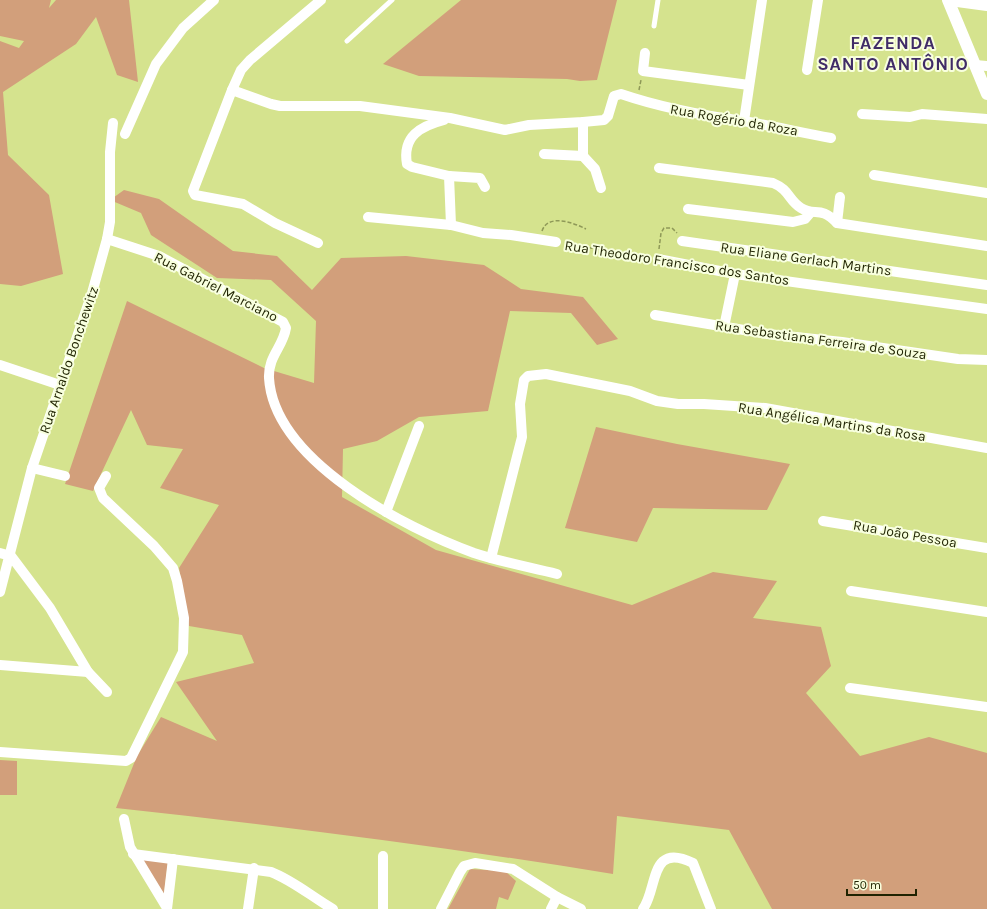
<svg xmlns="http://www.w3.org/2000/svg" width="987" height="909" font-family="Karla,sans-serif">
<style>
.green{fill:#d29f7b}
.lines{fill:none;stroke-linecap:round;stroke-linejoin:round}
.path{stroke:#8f9958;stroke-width:1.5;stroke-dasharray:4 2;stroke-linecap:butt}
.service{stroke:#fff;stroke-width:5}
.minor{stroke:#fff;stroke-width:10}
.tertiary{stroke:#fff;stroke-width:12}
.labels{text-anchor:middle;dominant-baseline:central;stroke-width:4;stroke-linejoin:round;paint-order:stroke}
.street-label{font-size:14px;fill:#1f2301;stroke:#f8ffde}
.district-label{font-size:18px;font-weight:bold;letter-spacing:1px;fill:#402c67;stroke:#f8ffde}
</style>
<rect width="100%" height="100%" fill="#d5e38e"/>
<g class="green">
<polygon points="0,0 51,0 49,8 56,0 129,0 138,82 117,75 96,17 76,44 3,92 8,155 49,195 63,274 21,286 0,284 0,41 19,48 24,41 0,36"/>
<polygon points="461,0 617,0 597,80 580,81 567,79 419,76 383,64"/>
<path d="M124 190 159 199 233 251 277 256 312 290 341 258 406 256 484 265 521 289 583 297 618 339 597 345 571 313 510 311 488 411 419 417 377 441 343 449 342 497 436 550 632 605 713 572 777 581 753 618 821 627 831 666 806 693 860 756 929 737 987 753V909H772L729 830 617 816 613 874C448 847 282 826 116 808L137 756 161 717 217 741 176 682 254 663 242 635 189 626 179 568 219 505 160 488 183 449 147 445 131 410 93 491 65 484 127 301 264 368 314 383 316 321 271 280 217 278 151 235 141 213 110 200Z"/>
<polygon points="596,427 677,444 790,464 767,510 653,508 637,542 565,528"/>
<polygon points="0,760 17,761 17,795 0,795"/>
<polygon points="141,859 168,862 164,894"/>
<polygon points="470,869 505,871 516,881 508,900 499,897 496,909 448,909"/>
</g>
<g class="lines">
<g class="path">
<polyline points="639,90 641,80"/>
<path d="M542 231C548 213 574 223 586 229"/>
<polyline points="565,244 648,257"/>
<polyline points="659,249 661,233 664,228 672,228 677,233"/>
</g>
<g class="service">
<polyline points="654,26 658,0"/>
<polyline points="347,41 392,0"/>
</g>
<g class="minor">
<polyline points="645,53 643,71 749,85"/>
<polyline points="975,65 987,66"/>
<polyline points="807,70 818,0"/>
<path d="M232 90 271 104 280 106H360L450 118 505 130 529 125 583 122 604 120 608 116 614 96 621 94C662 108 700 115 743 121 773 126 802 133 831 138"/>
<polyline points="862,114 910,117 922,114 987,119"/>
<path d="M444 120C421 126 402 136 407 164L412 167 449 176 451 225"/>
<polyline points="744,121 762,0"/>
<polyline points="583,122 583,156 595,169 601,188"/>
<polyline points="125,134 156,64 183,28 214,0"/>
<polyline points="544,154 583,156"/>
<path d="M659 168 773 183C790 190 788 200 801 208 815 217 820 205 837 223L987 246"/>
<polyline points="874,175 987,193"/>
<polyline points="449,176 480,178 485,187"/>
<polyline points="688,209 793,222 805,219 811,212"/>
<polyline points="368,217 451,225 483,233 511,235 556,242"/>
<polyline points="837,223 840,197"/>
<path d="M107 239 159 256 283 322 286 328C283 347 268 356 269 378 274 461 405 528 474 553 501 562 529 567 557 574"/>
<polyline points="682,241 987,285"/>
<polyline points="318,243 275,223 243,204 195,195 193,191 232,90 241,70 250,60 321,0"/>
<polyline points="658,259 735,274 987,309"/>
<polyline points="655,315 768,334 842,342 958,359 987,360"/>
<polyline points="724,327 735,274"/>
<polyline points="0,365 60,385"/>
<polyline points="32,468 65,476"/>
<polyline points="386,512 419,426"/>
<polyline points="823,521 987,548"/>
<polyline points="0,553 11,556 50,608 88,672 107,692"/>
<polyline points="491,558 522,437 520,404 524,380 528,376 546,374 630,391 657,401 678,404 704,404 765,408 987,448"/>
<polyline points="851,591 987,612"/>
<polyline points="0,592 32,468 92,293 107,239 110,222 110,152 113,123"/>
<polyline points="0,665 88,672"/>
<polyline points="850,688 987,707"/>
<polyline points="0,752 126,761 131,758 183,652 184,618 177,581 173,568 154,546 103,498 99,488 106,476"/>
<polyline points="124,819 130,847 167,908"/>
<path d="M133 854 271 872C294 881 312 897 333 909"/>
<polyline points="167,909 173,859"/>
<polyline points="248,909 254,868"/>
<polyline points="383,909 383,856"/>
<polyline points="441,909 460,872 464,866 475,863 513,869 557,897 581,909"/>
<polyline points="551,909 557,897"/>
<path d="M643 909C658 889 649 841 693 863L711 909"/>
</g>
<g class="tertiary">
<polyline points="948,0 987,94"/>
<polyline points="950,0 987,5"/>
</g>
</g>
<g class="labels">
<g class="street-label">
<text transform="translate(734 120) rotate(10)">Rua Rogério da Roza</text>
<text transform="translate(806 259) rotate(8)">Rua Eliane Gerlach Martins</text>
<text transform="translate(677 263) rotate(9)">Rua Theodoro Francisco dos Santos</text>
<text transform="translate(216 287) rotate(27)">Rua Gabriel Marciano</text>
<text transform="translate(821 340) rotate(8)">Rua Sebastiana Ferreira de Souza</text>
<text transform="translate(69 360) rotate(-71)">Rua Arnaldo Bonchewitz</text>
<text transform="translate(832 422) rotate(9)">Rua Angélica Martins da Rosa</text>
<text transform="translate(905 534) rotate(10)">Rua João Pessoa</text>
</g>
<g class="district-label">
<text x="893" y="43">FAZENDA<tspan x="893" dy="21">SANTO ANTÔNIO</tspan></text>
</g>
</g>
<path d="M847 889v6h69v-6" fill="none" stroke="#1f2301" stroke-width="2"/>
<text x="853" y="889" font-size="12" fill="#1f2301" stroke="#f8ffde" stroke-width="3" paint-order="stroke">50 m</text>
</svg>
